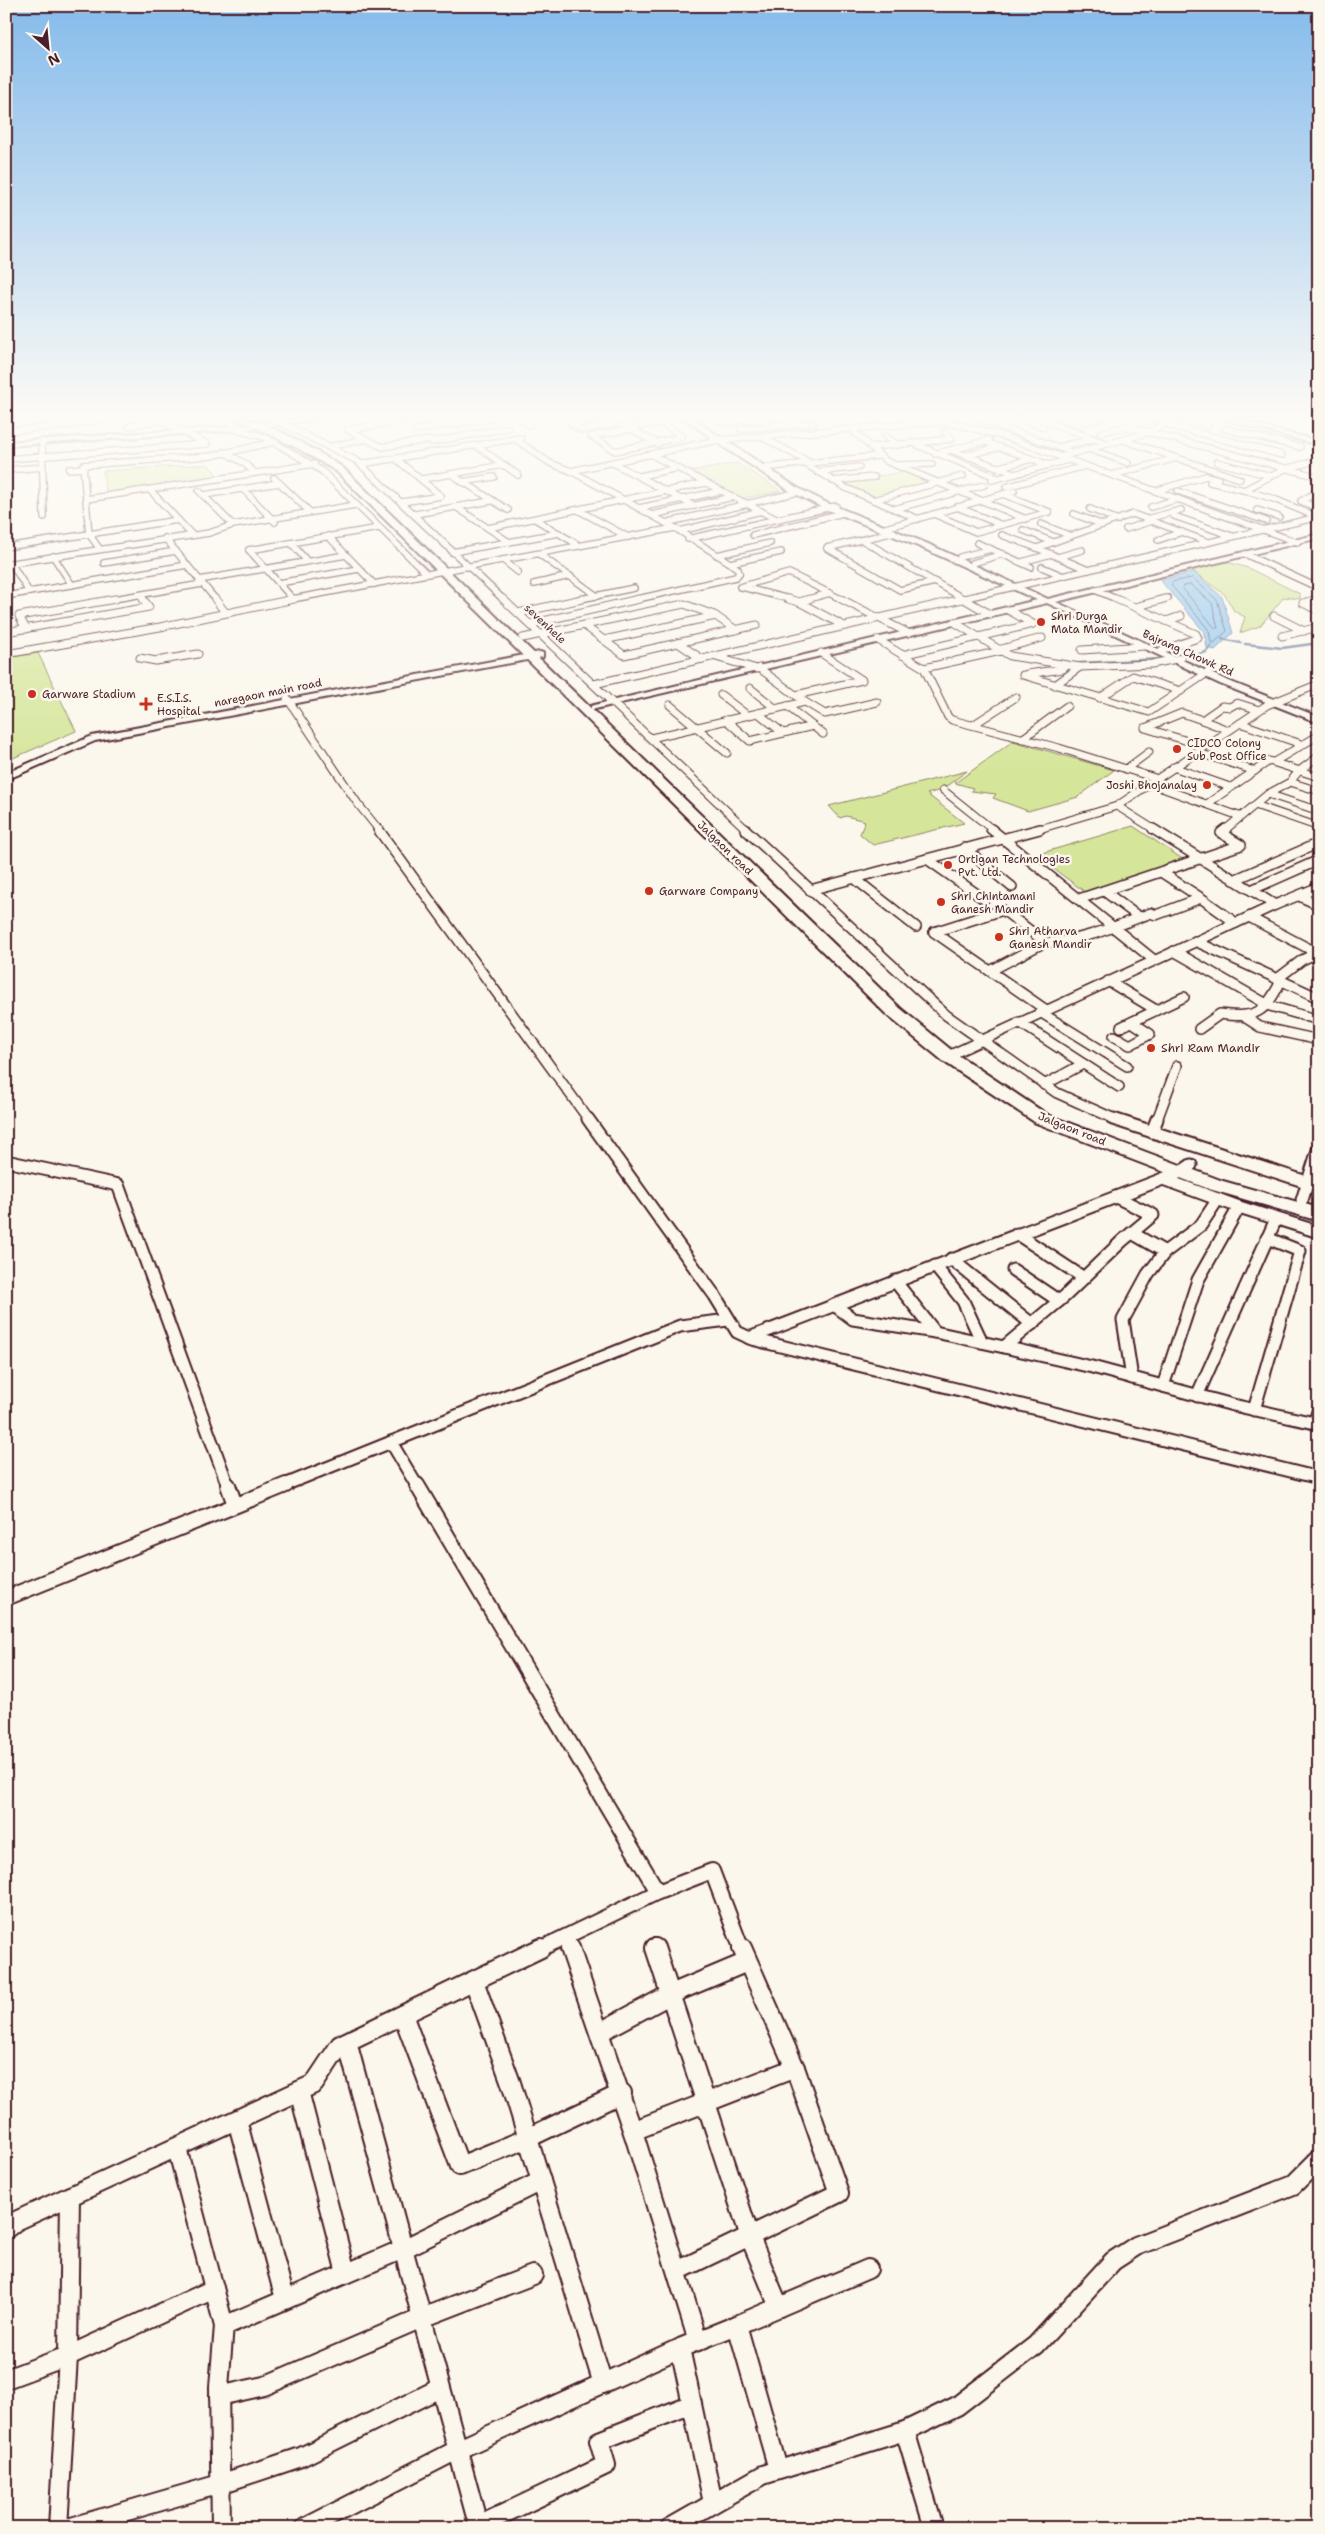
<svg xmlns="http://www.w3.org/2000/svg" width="1325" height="2534" font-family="'Shantell Sans',sans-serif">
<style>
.green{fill:#d5e69a;stroke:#908262}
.water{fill:#91c6ef;stroke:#7583a1}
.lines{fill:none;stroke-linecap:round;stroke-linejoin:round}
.shore{stroke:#666279;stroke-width:1}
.stream{stroke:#7583a1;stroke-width:2.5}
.street-far5-casing{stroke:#4a1f2b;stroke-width:8}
.street-far4-casing{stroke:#4a1f2b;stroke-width:9}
.street-far3-casing{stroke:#4a1f2b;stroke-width:12}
.street-far2-casing{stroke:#4a1f2b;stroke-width:15}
.street-far1-casing{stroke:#4a1f2b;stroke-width:18}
.street-casing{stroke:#4a1f2b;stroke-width:22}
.secondary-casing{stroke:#4a1f2b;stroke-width:4}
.highway-casing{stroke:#4a1f2b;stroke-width:4}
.street-far5{stroke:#fbf7ec;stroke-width:5.5}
.street-far4{stroke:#fbf7ec;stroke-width:7}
.street-far3{stroke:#fbf7ec;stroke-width:9}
.street-far2{stroke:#fbf7ec;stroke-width:11}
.street-far1{stroke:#fbf7ec;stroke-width:14}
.street{stroke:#fbf7ec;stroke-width:18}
.secondary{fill:#fbf7ec;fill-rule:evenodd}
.highway{fill:#fbf7ec;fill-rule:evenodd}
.poi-dot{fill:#c8321e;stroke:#fbf7ec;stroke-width:2}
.labels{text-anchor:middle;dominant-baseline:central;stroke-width:5;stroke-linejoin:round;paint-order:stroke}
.far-poi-label{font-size:11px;fill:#4a1f2b;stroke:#fbf7ec;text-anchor:start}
.far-street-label{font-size:11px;fill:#4a1f2b;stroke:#fbf7ec}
.poi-label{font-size:12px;fill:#4a1f2b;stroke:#fbf7ec;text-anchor:start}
</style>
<rect width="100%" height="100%" fill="#fbf7ec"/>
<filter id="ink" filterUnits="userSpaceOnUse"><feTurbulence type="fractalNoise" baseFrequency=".02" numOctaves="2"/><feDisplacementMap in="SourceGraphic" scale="10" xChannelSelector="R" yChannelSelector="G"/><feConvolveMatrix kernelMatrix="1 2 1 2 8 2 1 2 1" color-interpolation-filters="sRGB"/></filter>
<g filter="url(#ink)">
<g class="green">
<polygon points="737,463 781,491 739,499 688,472"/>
<polygon points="208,464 220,478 106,494 103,471"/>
<polygon points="905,472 931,483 874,498 838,482"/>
<polygon points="1227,562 1248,568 1300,594 1300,599 1284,597 1260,626 1240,633 1245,617 1234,611 1225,595 1190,569"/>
<polygon points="38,653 76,731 6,761 6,658"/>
<polygon points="1013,741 1114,770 1078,797 1028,811 993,798 996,794 971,791 973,788 955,783"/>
<polygon points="967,771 941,790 927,794 964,823 873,845 860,834 865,821 846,816 840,818 829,806"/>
<polygon points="1133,826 1184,860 1085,892 1035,855"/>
</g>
<polygon class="water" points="1194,572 1222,597 1233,633 1215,650 1207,648 1205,633 1160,580"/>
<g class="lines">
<g class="shore">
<polygon points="1193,578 1217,600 1227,631 1214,643 1211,642 1209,630 1171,585 1173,582"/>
<polygon points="1191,585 1212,603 1218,628 1215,628 1183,589 1184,586"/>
</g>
<g class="stream">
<polyline points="1222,639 1241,643"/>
<polyline points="1245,644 1282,648 1319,643"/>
<polyline points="1189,657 1206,652 1211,646"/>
<polyline points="1080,663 1162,659"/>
</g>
<g class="street-far5-casing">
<g id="street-far5">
<polyline points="155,418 207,444"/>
<polyline points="221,418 242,428"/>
<polyline points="271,418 357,461 504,600"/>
<polyline points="519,418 529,425"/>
<polyline points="605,418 571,424 581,430 614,424"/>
<polyline points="655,418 682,437"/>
<polyline points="751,418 754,421 768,420"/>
<polyline points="977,418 1074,453"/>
<polyline points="1017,418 1044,427"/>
<polyline points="1036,418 1109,444"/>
<polyline points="1060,418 1080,425"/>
<polyline points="1182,418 1208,425"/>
<polyline points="402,421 348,430 382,447 429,440"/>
<polyline points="618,421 638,418"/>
<polyline points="721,422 751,419"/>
<polyline points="1076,424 1101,418"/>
<polyline points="1164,424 1253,447"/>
<polyline points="624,425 658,444"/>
<polyline points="129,426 159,420"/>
<polyline points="1125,426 1319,477"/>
<polyline points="628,428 661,423"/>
<polyline points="233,429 261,436 274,442 322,471 427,574"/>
<polyline points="631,429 591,436 615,451 682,437"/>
<polyline points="741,429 813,423"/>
<polyline points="851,429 886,461 1026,519"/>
<polyline points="1225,429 1300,447"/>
<polyline points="416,430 492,418"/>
<polyline points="6,431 67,426 107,418"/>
<polyline points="1100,433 1158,418"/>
<polyline points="760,436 807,461"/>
<polyline points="885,436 898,445"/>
<polyline points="515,439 550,463 571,471 675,528 730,563 738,569 739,573"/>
<polyline points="1123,440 1240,479"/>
<polyline points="42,441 44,517"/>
<polyline points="983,441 1049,465"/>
<polyline points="432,442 507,428"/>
<polyline points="915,444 998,478"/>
<polyline points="477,446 518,475"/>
<polyline points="328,447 366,439"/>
<polyline points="872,447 952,439 945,432"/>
<polyline points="1059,447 1093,439"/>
<polyline points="1252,447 1282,455"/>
<polyline points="1089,449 1128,463"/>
<polyline points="951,450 1016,474"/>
<polyline points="224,452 244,463 255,473"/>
<polyline points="935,454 989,440"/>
<polyline points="652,455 776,519"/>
<polyline points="967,455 1000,447"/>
<polyline points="1060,457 1147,433 1175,418"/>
<polyline points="6,459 207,444"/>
<polyline points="396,459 441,496 402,502"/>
<polyline points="802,462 846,488 918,519"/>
<polyline points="1217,462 1271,476"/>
<polyline points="613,463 694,506"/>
<polyline points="361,464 521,438"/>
<polyline points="897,465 932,464"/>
<polyline points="999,467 1032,459"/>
<polyline points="761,468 879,456"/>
<polyline points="69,469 84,468"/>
<polyline points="6,470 43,467"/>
<polyline points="571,471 718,440 934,422 952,423 1003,436 1297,542"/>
<polyline points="817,472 859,467"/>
<polyline points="451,474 508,510"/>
<polyline points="1112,475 1177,458"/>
<polyline points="640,476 678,468"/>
<polyline points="274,478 310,512"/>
<polyline points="422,479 504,465"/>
<polyline points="992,480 1068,460"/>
<polyline points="833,481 874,477"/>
<polyline points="462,482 494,477"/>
<polyline points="1210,482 1244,490"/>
<polyline points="1006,487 1085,466"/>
<polyline points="243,489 275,522"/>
<polyline points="150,490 192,535"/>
<polyline points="199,491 233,525"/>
<polyline points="1155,491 1206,476 1218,479"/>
<polyline points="1178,491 1266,521"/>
<polyline points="1319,491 1301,501 1319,509"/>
<polyline points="1003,494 1049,512"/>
<polyline points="204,495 279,483"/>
<polyline points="87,499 314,464"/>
<polyline points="873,500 963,476"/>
<polyline points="746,504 799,492"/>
<polyline points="456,507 509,542"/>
<polyline points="957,507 1002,525"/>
<polyline points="1151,507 1178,499"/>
<polyline points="639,508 721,491"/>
<polyline points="894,509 984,485"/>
<polyline points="1090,509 1118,520"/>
<polyline points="578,510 628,537"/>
<polyline points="1257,510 1279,517"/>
<polyline points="415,514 491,501"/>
<polyline points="934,514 976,532 1049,512"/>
<polyline points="1074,514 1103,525"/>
<polyline points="652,515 733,497"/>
<polyline points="1174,516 1232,536"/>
<polyline points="1317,517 1274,499 1244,490 1285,469 1319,460"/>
<polyline points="535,519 580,546"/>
<polyline points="1146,519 1181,510"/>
<polyline points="665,523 748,504"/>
<polyline points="1041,524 1071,536"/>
<polyline points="488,528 705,483"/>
<polyline points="882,529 1014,491"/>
<polyline points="1126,529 1152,521"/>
<polyline points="1023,530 1053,542"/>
<polyline points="680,531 761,511"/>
<polyline points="753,535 843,513"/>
<polyline points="1002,535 1037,548"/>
<polyline points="328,536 374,584"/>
<polyline points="165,538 216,600"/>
<polyline points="688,539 836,506"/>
<polyline points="862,540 966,600"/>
<polyline points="1158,540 1182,532"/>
<polyline points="291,543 307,561"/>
<polyline points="977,543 1031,567"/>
<polyline points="6,547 178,520"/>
<polyline points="99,548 89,534 83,465 211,456 274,442"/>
<polyline points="827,548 900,590 935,582"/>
<polyline points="827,548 894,532"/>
<polyline points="249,550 379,528"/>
<polyline points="249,550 293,599"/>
<polyline points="452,552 559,533"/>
<polyline points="539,554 597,596"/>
<polyline points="1245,554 1319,588"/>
<polyline points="717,555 770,543"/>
<polyline points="53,556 72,585"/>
<polyline points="960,557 991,549"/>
<polyline points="1058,557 1082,550"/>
<polyline points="503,560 518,572"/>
<polyline points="1022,562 1051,554"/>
<polyline points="11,563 29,592"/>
<polyline points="104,563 176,551"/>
<polyline points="730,563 781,552"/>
<polyline points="973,563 1003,554"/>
<polyline points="6,564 209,533 233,525 356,505"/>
<polyline points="1042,567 1063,576"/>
<polyline points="1088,570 1037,548 1133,514 1208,542"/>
<polyline points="199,580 346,555"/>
<polyline points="279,583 359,569"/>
<polyline points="534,584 570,576"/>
<polyline points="740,587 789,573 843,600"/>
<polyline points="742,587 793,600"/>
<polyline points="1095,590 1119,600"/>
<polyline points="140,595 144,600"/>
<polyline points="6,596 187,565"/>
<polyline points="108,600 202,584"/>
<polyline points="287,600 675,528"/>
<polyline points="576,600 634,588"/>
<polyline points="633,600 736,577 739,573"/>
<polyline points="805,600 830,593"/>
<polyline points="957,600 1319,517"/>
<polyline points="1159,600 1168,598"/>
<polyline points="1313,600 1319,599"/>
</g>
</g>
<g class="street-far4-casing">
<g id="street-far4">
<polyline points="215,599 225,612"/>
<polyline points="503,599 747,830"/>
<polyline points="788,599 799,602 844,626"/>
<polyline points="841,599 908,633"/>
<polyline points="964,599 990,614"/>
<polyline points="1116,599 1196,634 1198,638 1162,650"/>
<polyline points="1318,599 1303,603 1319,611"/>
<polyline points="799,602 809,599"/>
<polyline points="1135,607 1164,599"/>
<polyline points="518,613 582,599"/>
<polyline points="1274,616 1304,631"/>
<polyline points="1166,621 1181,616"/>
<polyline points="954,622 1010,656 1080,667"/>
<polyline points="530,624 639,599"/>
<polyline points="585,626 624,655 757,625"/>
<polyline points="26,629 19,616 115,599"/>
<polyline points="6,632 149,607 143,599"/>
<polyline points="1282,636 1319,627"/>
<polyline points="523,638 684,604 714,615 736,630"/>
<polyline points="604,640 716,616"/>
<polyline points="878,640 924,668 948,717 952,720 1059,748 1155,778"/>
<polyline points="678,643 702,659"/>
<polyline points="998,650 1042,638"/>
<polyline points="1082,650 1145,646"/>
<polyline points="6,654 160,627 294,599"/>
<polyline points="902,655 1033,624 1008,610"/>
<polyline points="716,657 757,669"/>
<polyline points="140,658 156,661 198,654"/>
<polyline points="924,668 1001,651"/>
<polyline points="1027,674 1063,669"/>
<polyline points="1023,675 1149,712 1210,671"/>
<polyline points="594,684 962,599"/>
<polyline points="1055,685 1080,667 1152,664 1181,658"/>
<polyline points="750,688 776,709"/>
<polyline points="721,695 747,715"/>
<polyline points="796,695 862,680 821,653"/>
<polyline points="287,698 358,804 379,830"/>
<polyline points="1100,698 1133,676 1181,691"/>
<polyline points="805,702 825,714 877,702"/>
<polyline points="670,705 727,753"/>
<polyline points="787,706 823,734"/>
<polyline points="758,713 783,733"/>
<polyline points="726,720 750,741 813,726"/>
<polyline points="1202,720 1182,713 1145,728 1204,746"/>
<polyline points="1240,723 1301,744"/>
<polyline points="973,725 1016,697"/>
<polyline points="1228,730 1202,720 1222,706 1230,707 1237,703 1259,710"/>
<polyline points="651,738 805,702 759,668"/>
<polyline points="1022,739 1067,706"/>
<polyline points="1196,752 1255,771"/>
<polyline points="1274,762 1319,735"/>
<polyline points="1173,767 1230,787"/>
<polyline points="1126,769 1149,752"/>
<polyline points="1290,782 1319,791"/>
<polyline points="1148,783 1239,816"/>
<polyline points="943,790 993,830"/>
<polyline points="1268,794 1319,811"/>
<polyline points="1207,804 1269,761 1319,777"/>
<polyline points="1255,805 1319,827"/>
<polyline points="1117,806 1155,830"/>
<polyline points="1036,830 1117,806 1267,705 1319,684"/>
<polyline points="1225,830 1268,794 1290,782 1299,771 1319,756"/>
</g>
</g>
<g class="street-far3-casing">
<g id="street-far3">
<polyline points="378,829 589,1120"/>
<polyline points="745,829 946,1015 1057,1093 1117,1120"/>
<polyline points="991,829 1154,960"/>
<polyline points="1153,829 1275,905"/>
<polyline points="964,848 1012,887"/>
<polyline points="927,859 984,899"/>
<polyline points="1161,872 1201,898"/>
<polyline points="854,878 916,927"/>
<polyline points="1234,880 1312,846"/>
<polyline points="810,890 1040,829"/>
<polyline points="1251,890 1319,860"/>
<polyline points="1104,891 1139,917"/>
<polyline points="1299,896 1319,905"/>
<polyline points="1079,899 1241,845 1221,833 1226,829"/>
<polyline points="1249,917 1319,954"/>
<polyline points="934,932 1003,910 1045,942 990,971"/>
<polyline points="934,932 1046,1010"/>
<polyline points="1195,941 1319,998"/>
<path d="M1045 942C1073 945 1124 923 1151 913L1156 915 1201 898 1236 923"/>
<polyline points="1174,951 1270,1006 1319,1020"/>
<polyline points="1277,979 1302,960 1317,953"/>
<polyline points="1108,981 1156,1010"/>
<polyline points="1040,1012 1127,1066"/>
<polyline points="1246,1018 1260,1027 1319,1040"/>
<polyline points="1019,1022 1119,1087"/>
<polyline points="1121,1027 1184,997"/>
<path d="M1199 1029 1220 1014C1256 1019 1265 1013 1281 981"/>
<polyline points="1114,1036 1130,1045 1150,1034 1132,1022"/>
<polyline points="948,1056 1275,905 1319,887"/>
<polyline points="1044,1085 1083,1064"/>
<polyline points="1157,1120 1177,1066"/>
</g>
</g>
<g class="street-far2-casing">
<g id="street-far2">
<polyline points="588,1119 715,1296 737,1332 752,1339 1319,1478"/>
<polyline points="1113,1119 1319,1186"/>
<polyline points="1152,1132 1157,1119"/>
<polyline points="6,1161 118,1185 228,1486"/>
<polyline points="1163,1179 1239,1207 1319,1232"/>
<polyline points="1302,1200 1319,1147"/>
<polyline points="1132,1233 1165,1252 1148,1274 1123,1320 1132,1378"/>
<polyline points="1017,1234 1084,1278"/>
<polyline points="1165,1252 1201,1225 1218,1199"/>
<polyline points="951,1259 1032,1324"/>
<polyline points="935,1266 963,1301 982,1342"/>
<polyline points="1013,1270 1059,1301"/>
<polyline points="895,1281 935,1332"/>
<polyline points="834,1305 853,1319 935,1332 1004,1347 1092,1367 1233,1405 1319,1424"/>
<polyline points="749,1338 1181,1172 1191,1165"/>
<polyline points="1004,1347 1065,1296 1122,1241 1153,1215 1116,1197"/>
<polyline points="1163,1386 1198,1280 1239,1207"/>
<polyline points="1197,1396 1276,1219"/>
<polyline points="1254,1410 1300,1251 1267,1238"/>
<polyline points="1314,1423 1319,1409"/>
<polyline points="391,1442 417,1486"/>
<polyline points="282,1486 680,1326 728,1320"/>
</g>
</g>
<g class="street-far1-casing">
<g id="street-far1">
<polyline points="228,1485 235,1505"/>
<polyline points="417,1485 658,1892 538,1950"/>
<polyline points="6,1598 286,1485"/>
<polyline points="658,1892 712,1871 742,1950"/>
<polyline points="566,1937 571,1950"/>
<polyline points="654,1946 655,1950"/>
</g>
</g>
<g class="street-casing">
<g id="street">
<polyline points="570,1948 635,2138 698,2341"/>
<polyline points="655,1948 750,2237 779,2307"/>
<polyline points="474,1981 511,2083 603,2384"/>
<polyline points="403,2015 460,2166 528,2138 622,2093"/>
<polyline points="602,2031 671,1994 747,1962"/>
<polyline points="347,2042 479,2528"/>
<polyline points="299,2091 346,2273"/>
<polyline points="237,2120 285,2299"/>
<polyline points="635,2130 795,2068 742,1948"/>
<polyline points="177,2148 224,2326 403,2249 541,2181"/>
<polyline points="6,2229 16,2221 314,2084 340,2045 541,1948"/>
<polyline points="677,2271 839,2193 795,2068"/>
<polyline points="6,2379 68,2356 214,2289"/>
<polyline points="219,2396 264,2386 422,2318 533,2275"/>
<polyline points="905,2431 934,2528"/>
<polyline points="778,2469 737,2325 868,2269"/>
<polyline points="713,2503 680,2348 737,2325"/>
<polyline points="478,2526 606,2465 599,2441 692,2404"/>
<polyline points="58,2528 68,2356 70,2196"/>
<polyline points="68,2528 220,2484 301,2457 440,2388"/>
<polyline points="221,2528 219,2387 224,2326"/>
<polyline points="305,2528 457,2450 680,2348"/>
<polyline points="670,2528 763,2475 905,2431 957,2406 1036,2345 1113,2261 1136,2246 1293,2185 1319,2159"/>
</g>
</g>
<g class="secondary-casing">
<g id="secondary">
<polygon points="305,418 325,418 242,430 6,446 6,442 242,426"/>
<polygon points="684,418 692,418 796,487 827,503 926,543 1048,599 1319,534 1319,538 1056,602 1226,680 1319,717 1319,723 1220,684 1047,603 591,710 591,706 594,705 1037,600 920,547 821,507 790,491 725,448"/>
<polygon points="1219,418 1230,418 1319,441 1319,445"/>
<polygon points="540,652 543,653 543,657 95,741 6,780 6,773 92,736"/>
</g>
</g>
<g class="highway-casing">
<path id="highway" d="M237 418C265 418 317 452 342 467L900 1008 955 1053 1048 1115 1223 1181 1319 1208V1221L1209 1189 1036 1123 943 1061 888 1016 336 471 299 449Z"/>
</g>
<use href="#street-far5" class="street-far5"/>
<use href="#street-far4" class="street-far4"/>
<use href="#street-far3" class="street-far3"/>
<use href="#street-far2" class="street-far2"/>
<use href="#street-far1" class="street-far1"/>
<use href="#street" class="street"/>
<use href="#secondary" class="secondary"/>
<use href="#highway" class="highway"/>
</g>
</g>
<linearGradient id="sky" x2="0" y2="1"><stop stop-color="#85bbeb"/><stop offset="0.54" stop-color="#fdfbf6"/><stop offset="1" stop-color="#fdfbf6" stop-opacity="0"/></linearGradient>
<rect width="1325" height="773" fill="url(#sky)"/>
<g class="poi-dot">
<circle cx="1041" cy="622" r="5"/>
<circle cx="32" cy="694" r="5"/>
<path d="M143.5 696.5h5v5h5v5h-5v5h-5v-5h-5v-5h5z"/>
<circle cx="1177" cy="749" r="5"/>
<circle cx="1207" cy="785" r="5"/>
<circle cx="948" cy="865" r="5"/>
<circle cx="649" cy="891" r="5"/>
<circle cx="941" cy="902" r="5"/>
<circle cx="999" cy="937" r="5"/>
<circle cx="1151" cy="1048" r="5"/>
</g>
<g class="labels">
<g class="far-poi-label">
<text x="1051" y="616">Shri Durga<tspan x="1051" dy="13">Mata Mandir</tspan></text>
<text x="42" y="694">Garware Stadium</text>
<text x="157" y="698">E.S.I.S.<tspan x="157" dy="13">Hospital</tspan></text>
<text x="1187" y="743">CIDCO Colony<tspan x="1187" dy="13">Sub Post Office</tspan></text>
<text x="1197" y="785" text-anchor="end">Joshi Bhojanalay</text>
<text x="958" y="859">Ortigan Technologies<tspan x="958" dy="13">Pvt. Ltd.</tspan></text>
<text x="659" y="891">Garware Company</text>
<text x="951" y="896">Shri Chintamani<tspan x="951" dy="13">Ganesh Mandir</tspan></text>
<text x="1009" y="931">Shri Atharva<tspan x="1009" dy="13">Ganesh Mandir</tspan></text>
</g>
<g class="far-street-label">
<text transform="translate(545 624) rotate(43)">sevenhele</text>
<text transform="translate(1188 653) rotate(24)">Bajrang Chowk Rd</text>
<text transform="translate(268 693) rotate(-11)">naregaon main road</text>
<text transform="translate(725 848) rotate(44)">Jalgaon road</text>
<text transform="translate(1072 1129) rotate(22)">Jalgaon road</text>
</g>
<g class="poi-label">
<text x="1161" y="1048">Shri Ram Mandir</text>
</g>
</g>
<rect width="1325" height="2534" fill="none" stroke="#fbf7ec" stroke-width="25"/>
<rect x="12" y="12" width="1300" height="2509" fill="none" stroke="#4a1f2b" stroke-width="2" filter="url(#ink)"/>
<g transform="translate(48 48) rotate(153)" stroke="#fbf7ec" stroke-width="4" paint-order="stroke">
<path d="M0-4L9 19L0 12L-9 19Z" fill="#4a1f2b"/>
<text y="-8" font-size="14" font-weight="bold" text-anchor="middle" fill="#4a1f2b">N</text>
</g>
</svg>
